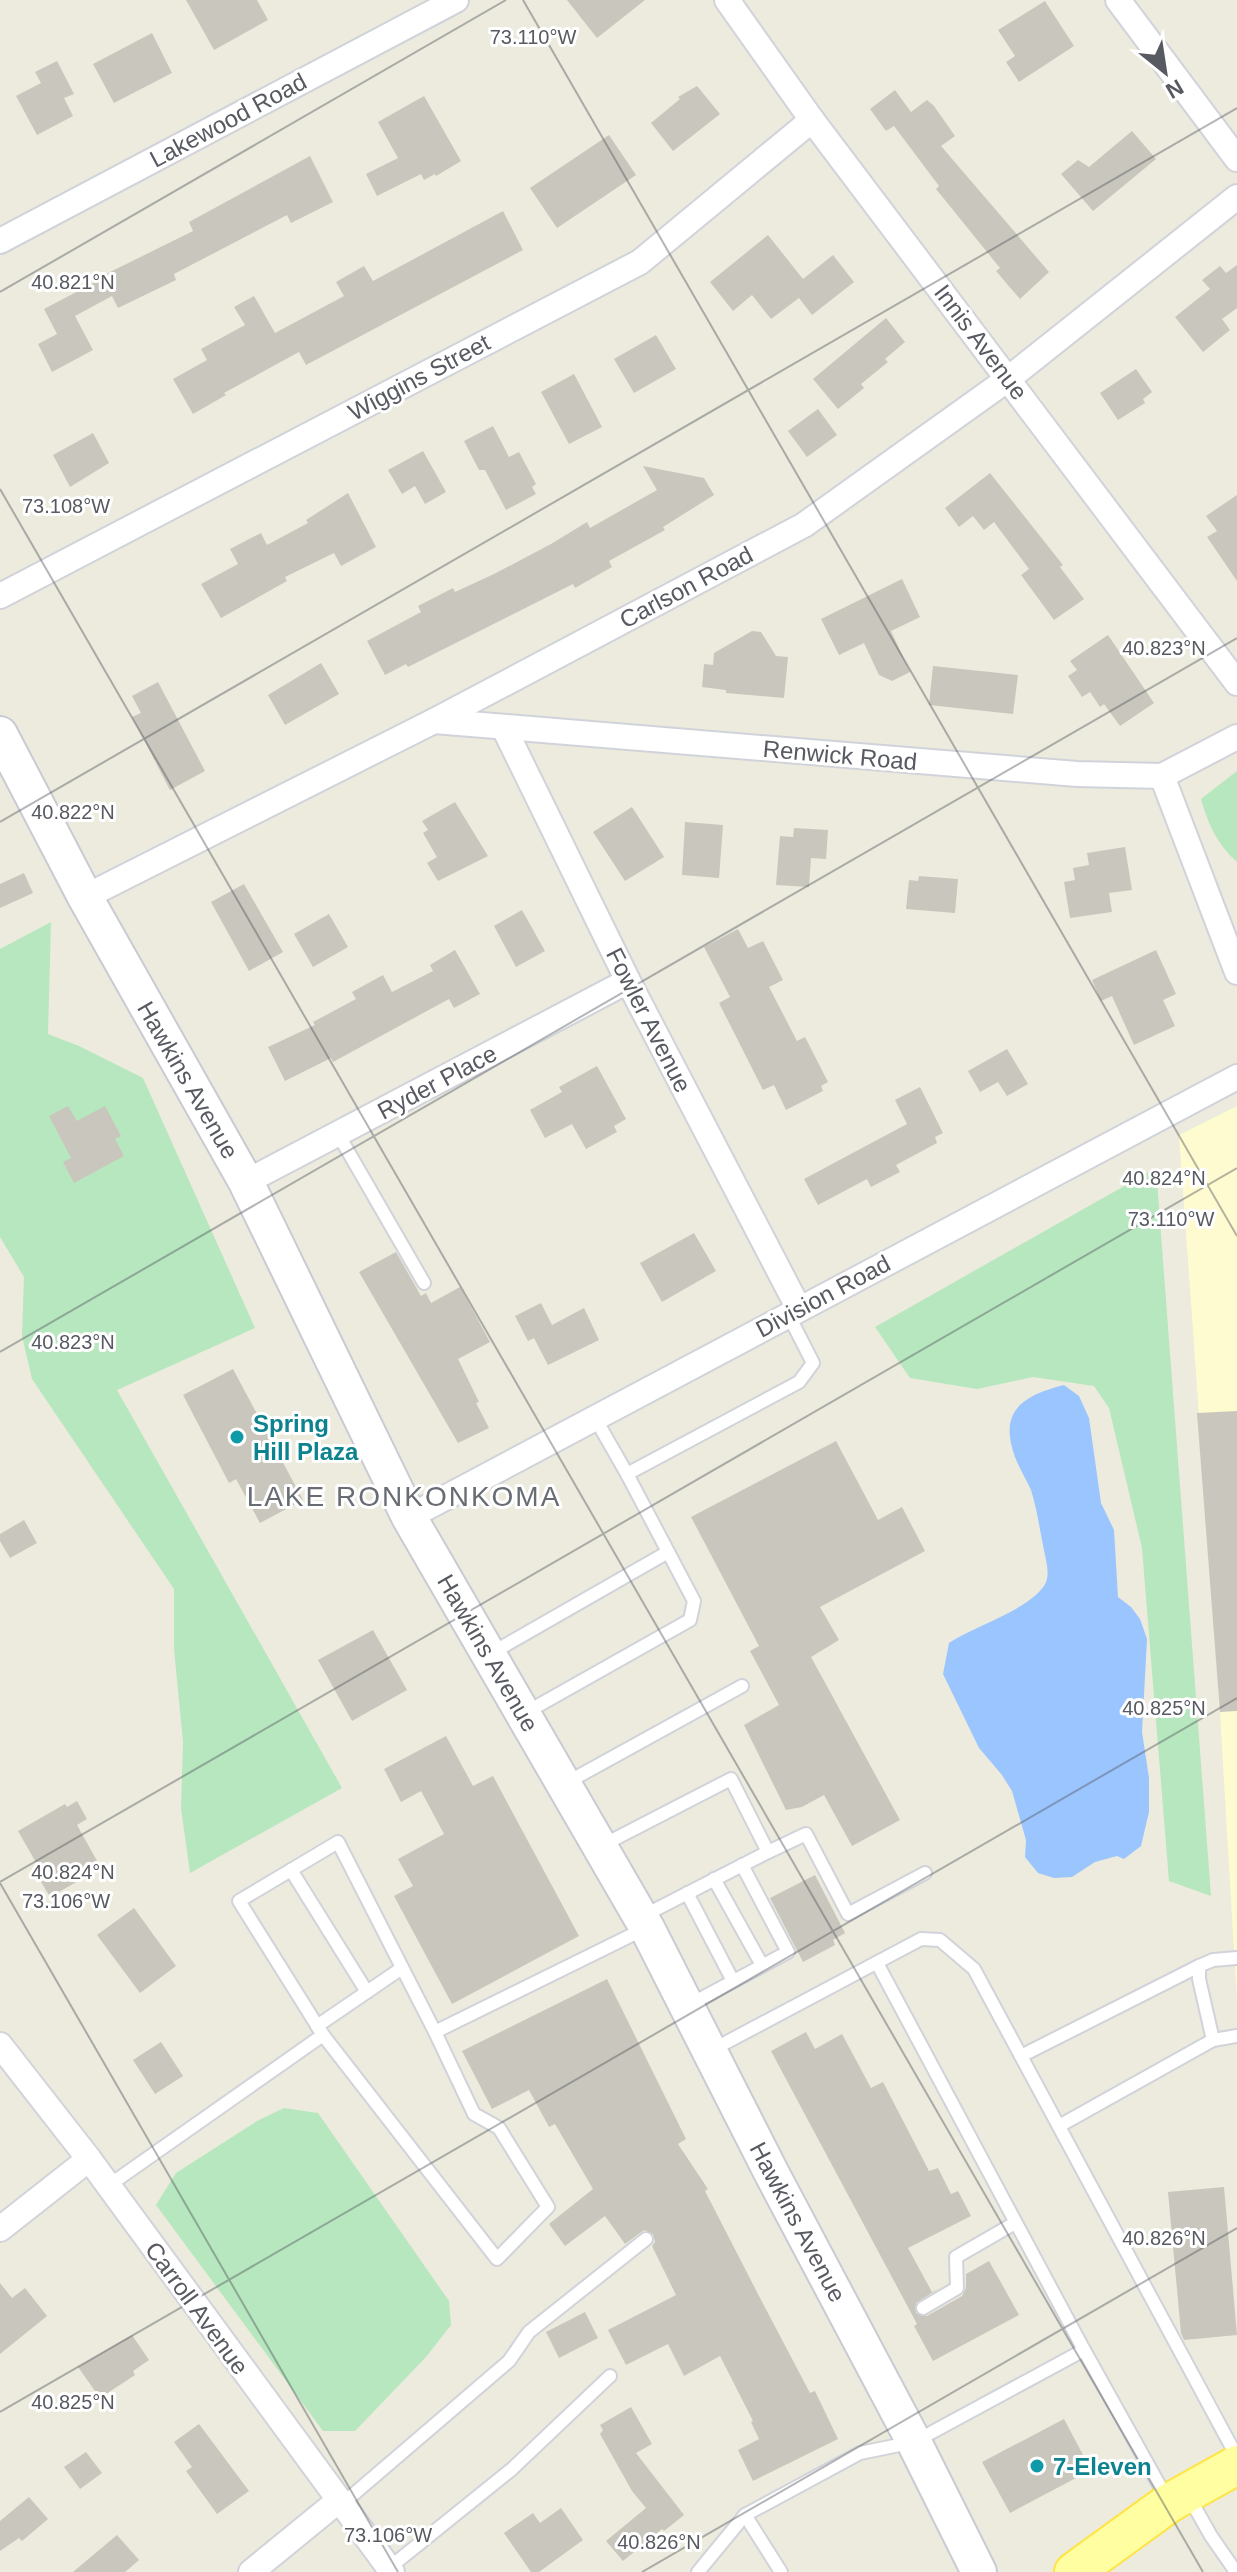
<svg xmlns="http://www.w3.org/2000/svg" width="1237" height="2572" font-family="Arial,sans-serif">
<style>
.commercial{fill:#fffbd0}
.green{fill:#b7e7be}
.water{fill:#9bc5ff}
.building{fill:#c9c7bd}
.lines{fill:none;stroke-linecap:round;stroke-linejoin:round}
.lane-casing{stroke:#d1d3da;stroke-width:16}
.street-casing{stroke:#d1d3da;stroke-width:28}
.secondary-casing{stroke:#c9cbd4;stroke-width:38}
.primary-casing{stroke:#fee545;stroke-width:42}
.lane{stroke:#fff;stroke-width:12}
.street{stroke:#fff;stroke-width:24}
.secondary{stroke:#fff;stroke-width:34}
.primary{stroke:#fffea0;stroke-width:38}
.ticks{fill:none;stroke:#575a61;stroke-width:2;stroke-opacity:0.45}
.culture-dot{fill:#0f9aa8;stroke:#fff;stroke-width:3}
.labels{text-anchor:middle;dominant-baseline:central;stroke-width:6;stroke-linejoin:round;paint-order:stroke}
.street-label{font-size:24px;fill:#575a61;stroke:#fff}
.culture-label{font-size:24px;font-weight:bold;fill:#0d838f;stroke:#fff;text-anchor:start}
.quarter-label{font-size:28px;letter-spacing:2px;fill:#686c73;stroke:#fff}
.ticks-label{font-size:20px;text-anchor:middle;fill:#575a61;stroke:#fff;stroke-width:6;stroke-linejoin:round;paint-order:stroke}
</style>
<rect width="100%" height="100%" fill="#ecebdd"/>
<polygon class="commercial" points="1237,1106 1237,2001 1219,1696 1179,1135"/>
<g class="green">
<path d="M1237 771V862C1217 844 1208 824 1201 799Z"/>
<polygon points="51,922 48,1034 79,1046 143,1078 255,1328 117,1390 342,1788 190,1873 181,1808 183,1742 174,1649 174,1589 32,1379 22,1336 24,1277 0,1237 0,949"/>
<polygon points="1156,1168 1211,1896 1169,1881 1142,1548 1109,1408 1094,1386 1033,1377 977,1389 910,1378 875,1327"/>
<polygon points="284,2108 318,2113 449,2301 451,2325 426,2357 355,2431 323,2431 156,2205 176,2173 257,2121"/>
</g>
<path class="water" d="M1064 1385 1079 1396 1089 1418 1101 1503 1114 1530 1118 1597 1131 1607 1140 1619 1147 1639 1142 1732 1149 1778V1812L1141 1846 1124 1859 1117 1856 1095 1862 1072 1877 1054 1878 1038 1873 1025 1857 1026 1840 1012 1791 1002 1775 979 1748 943 1674 949 1643C976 1625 1025 1612 1044 1586 1051 1575 1046 1562 1044 1550 1040 1531 1037 1509 1031 1490 1026 1479 1019 1468 1015 1457 998 1411 1023 1395 1064 1385Z"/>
<g class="building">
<polygon points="186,0 257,0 268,20 214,50"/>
<polygon points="567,0 645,0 597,38"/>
<polygon points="1045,1 1074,46 1019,82 1006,62 1015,56 998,30"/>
<polygon points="152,33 172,73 114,103 93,64"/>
<polygon points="57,61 74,94 64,98 73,116 37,135 16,96 41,83 35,72"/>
<polygon points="697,86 720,114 673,151 651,123 680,99 678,97"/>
<polygon points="895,90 911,112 927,100 934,106 955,136 941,146 1049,272 1020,299 996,271 1000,268 936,189 939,186 894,126 886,131 870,109"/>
<polygon points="424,96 461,161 436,176 435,174 424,180 421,174 377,196 366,174 398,158 378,122"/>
<polygon points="1132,131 1156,159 1093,211 1061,174 1078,160 1089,167"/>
<polygon points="609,135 636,175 557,228 530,188"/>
<polygon points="310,156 333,202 291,223 287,215 174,274 176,280 118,308 112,296 75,316 93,350 52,372 38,344 57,334 44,309 103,278 102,276 193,231 189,222"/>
<polygon points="503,211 523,250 306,365 299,352 224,393 226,395 193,414 173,379 207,360 201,349 245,325 234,307 254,296 275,333 344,296 336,282 364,266 373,281"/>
<polygon points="768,235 803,279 833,255 854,282 812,315 799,298 771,319 752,295 733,311 710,282"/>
<polygon points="1237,265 1237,308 1222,319 1230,330 1203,352 1175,317 1210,289 1202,280 1220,266 1226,273"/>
<polygon points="886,318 905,342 885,359 888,362 861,384 864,388 838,409 813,379"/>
<polygon points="656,335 676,369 634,393 614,359"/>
<polygon points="1136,369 1152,392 1143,399 1145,403 1118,420 1100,393"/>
<polygon points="574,374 602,427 569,444 541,392"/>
<polygon points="818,409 837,435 807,457 788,431"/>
<polygon points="493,426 509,457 519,452 536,484 532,487 536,494 506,510 485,470 479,470 464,441"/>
<polygon points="93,433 109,463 70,487 53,455"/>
<polygon points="423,451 446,492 425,504 415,486 402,494 388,470"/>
<polygon points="643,466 704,478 714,495 663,527 665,530 609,561 612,567 575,588 573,584 408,667 406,664 385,675 367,641 421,612 418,606 453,588 455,592 494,574 551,544 587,522 590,528 657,490"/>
<polygon points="990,473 1063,565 1060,567 1084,599 1054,620 1021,575 1029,569 994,522 984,530 973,516 959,527 945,508"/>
<polygon points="348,493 376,547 341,566 334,553 285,577 287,581 221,618 201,584 238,564 230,549 261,533 267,545 308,523 306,520"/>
<polygon points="1237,495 1237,581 1207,537 1217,531 1206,516"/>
<polygon points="902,579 920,617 891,631 910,672 892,681 879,675 864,643 839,655 821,619"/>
<polygon points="752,631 761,632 776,656 788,657 784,698 726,693 726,690 702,687 704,664 713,665 714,653"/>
<polygon points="1108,635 1154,703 1120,726 1104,704 1100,707 1090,692 1082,697 1068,676 1077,670 1070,661"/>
<polygon points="321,663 339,694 285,725 268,695"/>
<polygon points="933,666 1018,675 1013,714 929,705"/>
<polygon points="158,682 205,771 170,790 132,717 141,713 132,696"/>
<polygon points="455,802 488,856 438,881 427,863 437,857 423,833 428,830 422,821"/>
<polygon points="632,807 664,857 625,881 593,832"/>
<polygon points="685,822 723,825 719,878 682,875"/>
<polygon points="794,828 828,830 826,859 811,858 809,887 776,885 780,836 793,837"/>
<polygon points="1125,847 1132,890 1109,893 1112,912 1070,918 1064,882 1075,880 1073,868 1089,865 1087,853"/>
<polygon points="24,873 33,893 0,908 0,884"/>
<polygon points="919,876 958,879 955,913 906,909 909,880 918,881"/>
<polygon points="244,884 283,952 249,971 211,902"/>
<polygon points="522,910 545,951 516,967 494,926"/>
<polygon points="329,914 348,947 313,967 294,934"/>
<polygon points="738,929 748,948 763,941 783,980 769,987 797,1041 805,1037 828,1082 821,1086 823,1091 786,1110 774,1085 763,1090 719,1003 730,997 704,947"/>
<polygon points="455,950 480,994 454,1008 449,999 333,1062 331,1058 285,1081 268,1047 315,1025 313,1022 356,999 352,992 383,975 392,992 433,971 430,965"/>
<polygon points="1156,950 1176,994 1163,1000 1175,1026 1134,1045 1112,996 1101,1001 1092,980"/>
<polygon points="1007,1049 1028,1084 1007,1096 998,1082 980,1092 968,1071"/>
<polygon points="597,1066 626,1119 614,1126 617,1132 586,1149 572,1124 545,1138 530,1110 562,1092 559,1087"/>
<polygon points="920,1087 943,1133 935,1137 937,1143 896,1165 900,1172 871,1187 867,1179 818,1205 804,1179 907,1124 895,1100"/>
<polygon points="68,1106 77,1121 105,1106 121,1136 115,1139 124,1156 74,1183 63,1162 71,1158 49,1116"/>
<polygon points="694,1233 716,1271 662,1302 640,1263"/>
<polygon points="396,1252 421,1296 426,1293 431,1303 460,1287 490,1342 458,1359 479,1402 476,1403 489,1428 458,1443 359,1272"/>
<polygon points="541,1303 552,1325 584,1308 599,1340 548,1365 534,1338 528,1341 515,1316"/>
<polygon points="233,1369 303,1500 260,1523 236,1479 229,1483 183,1395"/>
<polygon points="1237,1411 1237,1711 1220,1712 1197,1413"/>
<polygon points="836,1441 878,1520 902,1507 925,1551 820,1607 839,1640 811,1657 900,1820 852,1846 824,1795 802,1807 786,1810 744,1725 779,1705 750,1651 759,1646 691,1517"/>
<polygon points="24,1520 37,1543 10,1558 0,1541 0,1534"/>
<polygon points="373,1630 407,1690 352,1721 318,1660"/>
<polygon points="446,1736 473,1786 493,1776 579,1936 452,2004 394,1896 413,1886 398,1859 444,1834 421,1791 401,1802 384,1769"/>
<polygon points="77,1801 87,1819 77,1825 101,1868 50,1897 37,1875 42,1873 18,1831 65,1804 67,1807"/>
<polygon points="815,1875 845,1933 833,1940 835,1945 803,1962 770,1898"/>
<polygon points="134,1908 176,1966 140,1993 97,1935"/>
<polygon points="607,1979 686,2139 678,2144 708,2189 705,2191 759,2296 810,2393 815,2391 838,2439 753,2481 738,2450 759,2439 751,2422 753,2421 720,2356 684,2376 668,2344 626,2365 608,2330 676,2295 652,2246 655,2242 653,2234 644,2230 625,2244 605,2216 565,2246 549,2224 593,2189 555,2124 549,2127 529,2090 492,2109 462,2051"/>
<polygon points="806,2032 815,2049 842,2034 871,2088 883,2082 929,2171 938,2168 951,2194 958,2191 971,2216 908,2248 932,2292 941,2287 916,2303 916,2313 927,2316 962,2296 966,2288 966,2274 989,2261 1019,2315 933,2361 914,2326 917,2324 771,2051"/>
<polygon points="161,2042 183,2076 155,2094 133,2060"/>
<polygon points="1224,2187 1237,2335 1184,2340 1181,2333 1168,2192"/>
<polygon points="0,2283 12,2298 25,2288 47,2316 0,2354"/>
<polygon points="585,2312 598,2338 559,2358 546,2332"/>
<polygon points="132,2335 149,2360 133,2371 135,2375 100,2398 78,2367"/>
<polygon points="631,2407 652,2444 636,2453 684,2515 664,2531 662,2529 623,2561 606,2541 646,2508 632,2491 600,2434 603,2430 600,2425"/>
<polygon points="1064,2419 1091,2470 1010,2513 982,2462"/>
<polygon points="199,2424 249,2491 217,2514 186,2471 192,2467 174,2442"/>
<polygon points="86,2452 102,2473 80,2489 64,2467"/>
<polygon points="29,2497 48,2519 22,2541 19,2538 0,2551 0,2521"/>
<polygon points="561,2508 583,2540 539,2572 531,2572 504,2533 533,2513 540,2523"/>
<polygon points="117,2535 139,2560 125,2572 73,2572"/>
</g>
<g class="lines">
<g class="lane-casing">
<g id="lane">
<polyline points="338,1134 424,1283"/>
<polyline points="595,1418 627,1474 799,1382 813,1363 788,1314"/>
<polyline points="490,1654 668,1552"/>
<polyline points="525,1713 690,1620 694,1601 627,1474"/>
<polyline points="566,1783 742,1686"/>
<polyline points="603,1845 731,1779 768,1852 643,1916"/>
<polyline points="768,1852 806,1834 848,1914 925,1873"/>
<polyline points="291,1870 367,1992"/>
<polyline points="714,1879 762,1965"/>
<polyline points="687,1893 733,1981"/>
<polyline points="877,1963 1084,2350"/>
<polyline points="689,2005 788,1952 742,1865"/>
<polyline points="317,2026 402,1968"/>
<polyline points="435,2032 474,2114 499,2128 548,2207 497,2259 323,2035 239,1901 338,1842 435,2032 646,1928"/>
<polyline points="1213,2040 1199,1979 1199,1966 1213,1960 1237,1958"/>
<polyline points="712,2050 921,1939 940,1940 974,1969 1237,2457"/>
<polyline points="1021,2056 1199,1966"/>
<polyline points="1059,2126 1213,2040 1237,2036"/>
<polyline points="108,2186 323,2035"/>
<polyline points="923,2308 957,2288 956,2257 1015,2223"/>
<polyline points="1189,2497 1211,2536 1236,2572"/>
<polyline points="341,2505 509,2361 529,2332 646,2239"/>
<polyline points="389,2568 512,2469 610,2376"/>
<polyline points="698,2572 745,2515"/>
<polyline points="781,2572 745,2515 860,2453 914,2442 1084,2350 1167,2499"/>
</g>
</g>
<g class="street-casing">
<g id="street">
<polyline points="727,0 812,120 1237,683"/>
<polyline points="1118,0 1237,159"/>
<polyline points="0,241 456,0"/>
<polyline points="0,596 640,262 812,120"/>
<polyline points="434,721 1077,774 1162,776 1237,737"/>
<polyline points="504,728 628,981 799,1309"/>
<polyline points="1162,776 1237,972"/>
<polyline points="85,897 434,721 804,525 1008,379 1237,197"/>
<polyline points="246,1182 628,981"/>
<polyline points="409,1517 1237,1077"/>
<polyline points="0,2045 89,2159 392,2572"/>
<polyline points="0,2229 89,2159"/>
<polyline points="251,2572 338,2501"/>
</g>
</g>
<g class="secondary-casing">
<polyline id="secondary" points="0,734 85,897 246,1182 409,1517 647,1928 772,2174 914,2442 979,2572"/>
</g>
<g class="primary-casing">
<polyline id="primary" points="1074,2572 1169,2503 1237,2465"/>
</g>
<use href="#lane" class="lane"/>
<use href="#street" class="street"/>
<use href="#secondary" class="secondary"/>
<use href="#primary" class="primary"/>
</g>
<path class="ticks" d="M523 0 1237 1236M0 292 506 0M0 489 1203 2572M0 822 1237 108M0 1352 1237 638M0 1882 1237 1168M0 1883 398 2572M0 2412 1237 1698M642 2572 1237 2228"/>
<g class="culture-dot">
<circle cx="237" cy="1437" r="8"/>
<circle cx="1037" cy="2466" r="8"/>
</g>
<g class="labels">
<g class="street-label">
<text transform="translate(228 120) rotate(-28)">Lakewood Road</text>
<text transform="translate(981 342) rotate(53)">Innis Avenue</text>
<text transform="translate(419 377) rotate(-28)">Wiggins Street</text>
<text transform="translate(686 587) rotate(-28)">Carlson Road</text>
<text transform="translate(840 755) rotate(5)">Renwick Road</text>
<text transform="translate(649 1020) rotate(63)">Fowler Avenue</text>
<text transform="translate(188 1080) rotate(60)">Hawkins Avenue</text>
<text transform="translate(437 1082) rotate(-28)">Ryder Place</text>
<text transform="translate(823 1296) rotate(-28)">Division Road</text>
<text transform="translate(488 1653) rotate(60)">Hawkins Avenue</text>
<text transform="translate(798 2222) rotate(62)">Hawkins Avenue</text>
<text transform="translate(197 2308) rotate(54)">Carroll Avenue</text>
</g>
<g class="culture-label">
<text x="253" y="1423">Spring<tspan x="253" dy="28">Hill Plaza</tspan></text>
<text x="1053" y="2466">7-Eleven</text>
</g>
<g class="quarter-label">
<text x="404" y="1496">LAKE RONKONKOMA</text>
</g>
</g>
<g class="ticks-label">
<text x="533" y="44">73.110°W</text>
<text x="73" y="289">40.821°N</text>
<text x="66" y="513">73.108°W</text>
<text x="1164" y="655">40.823°N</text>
<text x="73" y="819">40.822°N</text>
<text x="1164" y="1185">40.824°N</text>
<text x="1171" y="1226">73.110°W</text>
<text x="73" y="1349">40.823°N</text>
<text x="1164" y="1715">40.825°N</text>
<text x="73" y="1879">40.824°N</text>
<text x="66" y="1908">73.106°W</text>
<text x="1164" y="2245">40.826°N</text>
<text x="73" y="2409">40.825°N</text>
<text x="388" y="2542">73.106°W</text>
<text x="659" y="2549">40.826°N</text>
</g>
<g transform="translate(1165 72) rotate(150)" stroke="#ffffff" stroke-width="6" paint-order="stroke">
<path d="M0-6L14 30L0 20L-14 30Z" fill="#575a61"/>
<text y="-12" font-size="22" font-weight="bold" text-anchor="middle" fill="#575a61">N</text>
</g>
</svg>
